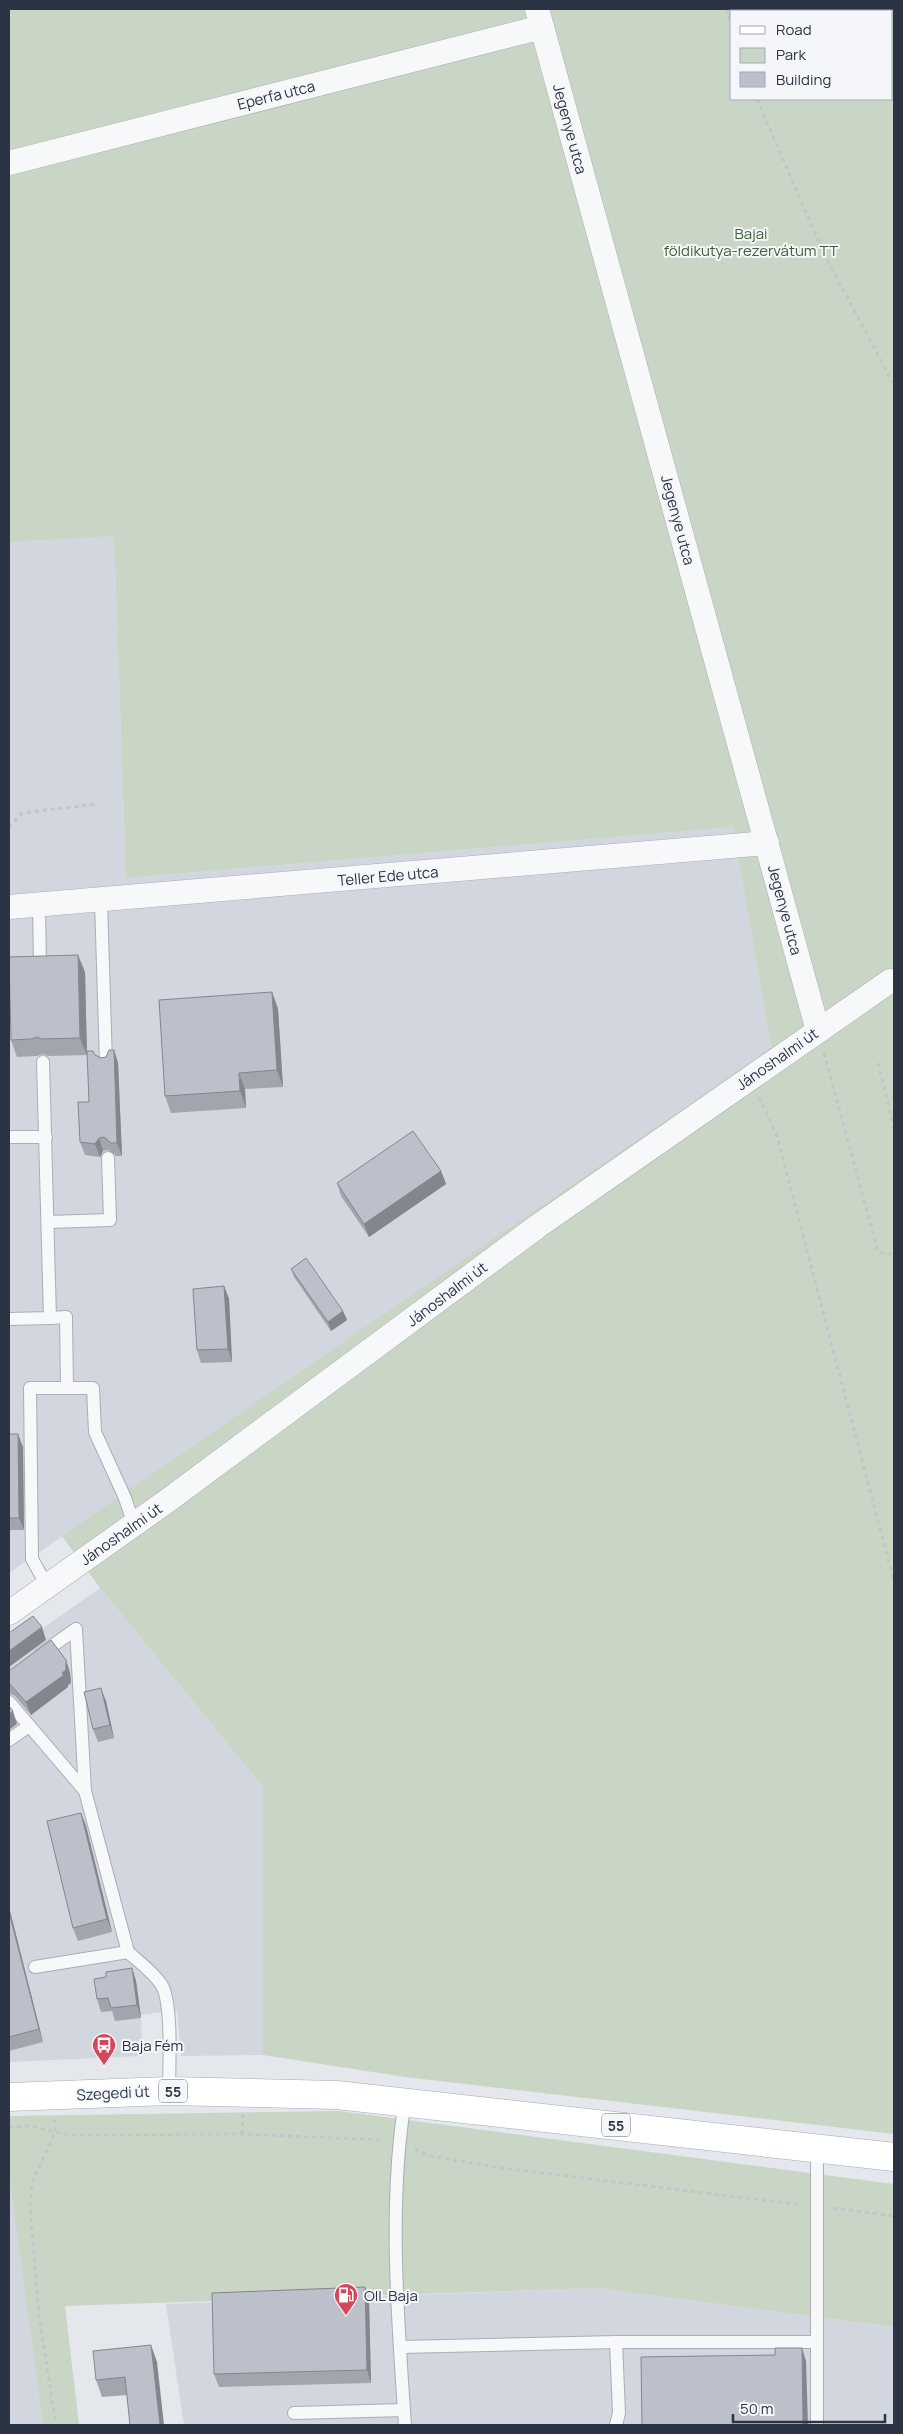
<svg xmlns="http://www.w3.org/2000/svg" width="903" height="2434" font-family="Manrope,sans-serif">
<style>
.built{fill:#d2d6de}
.green{fill:#c9d6c5;fill-rule:evenodd}
.lines{fill:none;stroke-linecap:round;stroke-linejoin:round}
.lane-casing{stroke:#a9aeb7;stroke-width:14}
.street-casing{stroke:#a9aeb7;stroke-width:25}
.primary-casing{stroke:#a3abb8;stroke-width:29}
.path{stroke:#c2c5cb;stroke-width:3;stroke-dasharray:4 4;stroke-linecap:butt}
.lane{stroke:#f7f8fa;stroke-width:12}
.street{stroke:#f7f8fa;stroke-width:24}
.primary{stroke:#fff;stroke-width:28}
.wall{fill:#a1a5ae}
.shaded-wall{fill:#83868d}
.building{fill:#bbc0ca;stroke:#83868d}
.labels{text-anchor:middle;dominant-baseline:central;stroke-width:4;stroke-linejoin:round;paint-order:stroke}
.shield{fill:#f4f6f9;stroke:#676e7b;stroke-width:1}
.shield-label{font-size:14px;font-weight:bold;fill:#2b3445}
.street-label{font-size:15px;fill:#2b3445;stroke:#f4f6f9}
.park-label{font-size:15px;fill:#3f6138;stroke:#f4f6f9}
.poi-label{font-size:15px;fill:#2b3445;stroke:#f4f6f9;text-anchor:start}
</style>
<rect width="100%" height="100%" fill="#e4e7ec"/>
<g class="built">
<polygon points="114,535 126,878 733,827 771,1047 9,1573 9,542"/>
<polygon points="100,1588 263,1787 263,2055 181,2056 177,2010 141,2015 142,2056 9,2062 9,1652"/>
<polygon points="9,2173 10,2173 43,2425 9,2425"/>
<polygon points="596,2288 894,2327 894,2425 184,2425 166,2304"/>
</g>
<g class="green">
<path d="M9 9H894V2134L405 2077 263 2055V1787L100 1588 62 1536 771 1047 733 827 126 878 114 536 9 542ZM732 11H892V99H732Z"/>
<polygon points="339,2111 894,2184 894,2327 596,2288 65,2306 79,2425 43,2425 9,2173 9,2116"/>
</g>
<g class="lines">
<g class="lane-casing">
<g id="lane">
<polyline points="101,901 106,1063"/>
<polyline points="39,905 40,966"/>
<polyline points="9,1137 46,1137"/>
<polyline points="48,1222 110,1220 108,1158"/>
<polyline points="50,1318 66,1317 67,1388"/>
<polyline points="9,1319 50,1318 43,1062"/>
<polyline points="47,1586 32,1559 30,1388 93,1388 95,1432 125,1498 134,1525"/>
<polyline points="41,1654 76,1629 85,1791"/>
<polyline points="9,1702 85,1791 128,1952"/>
<polyline points="9,1740 29,1726"/>
<path d="M35 1967 128 1952C139 1962 153 1972 161 1984 173 2001 169 2068 169 2091"/>
<path d="M405 2101C388 2204 398 2322 405 2425"/>
<polyline points="401,2347 616,2342 817,2342"/>
<polyline points="294,2413 404,2410"/>
<polyline points="616,2425 619,2413 616,2342"/>
<polyline points="817,2425 817,2147"/>
</g>
</g>
<g class="street-casing">
<g id="street">
<polyline points="537,9 818,1031"/>
<polyline points="9,163 542,27"/>
<polyline points="9,907 767,843"/>
<polyline points="9,1613 167,1501 538,1226 890,981"/>
</g>
</g>
<g class="primary-casing">
<polyline id="primary" points="9,2097 169,2091 337,2095 894,2157"/>
</g>
<g class="path">
<polyline points="726,9 732,26"/>
<polyline points="757,99 824,254 894,385"/>
<polyline points="9,827 22,813 97,804"/>
<polyline points="824,1053 878,1252 894,1255"/>
<polyline points="878,1063 894,1128"/>
<polyline points="759,1097 777,1136 894,1582"/>
<polyline points="55,2119 55,2133 32,2182 30,2207 39,2315 56,2425"/>
<polyline points="9,2127 30,2126 69,2135 242,2134 383,2140"/>
<polyline points="242,2134 243,2115"/>
<polyline points="415,2149 429,2156 495,2167 802,2205"/>
<polyline points="833,2208 894,2216"/>
</g>
<use href="#lane" class="lane"/>
<use href="#street" class="street"/>
<use href="#primary" class="primary"/>
</g>
<g class="wall">
<polygon points="85,972 87,1055 48,1056 43,1054 37,1056 17,1057 11,1040"/>
<polygon points="272,992 278,1009 283,1087 245,1089 246,1108 171,1113 165,1096"/>
<polygon points="114,1050 118,1063 122,1156 116,1156 108,1150 103,1151 100,1157 85,1155 80,1142 89,1102 95,1055 101,1058 106,1057"/>
<polygon points="441,1171 446,1184 369,1237 341,1196 337,1183"/>
<polygon points="291,1269 343,1311 347,1320 331,1331 294,1277"/>
<polygon points="224,1286 229,1299 232,1362 201,1363 197,1350"/>
<polygon points="9,1434 23,1447 24,1530 9,1530"/>
<polygon points="66,1660 70,1673 71,1683 68,1685 68,1687 31,1715 15,1696 11,1694 9,1695 9,1671"/>
<polygon points="106,1701 114,1738 98,1742 93,1729"/>
<polygon points="81,1813 86,1826 112,1932 78,1941 73,1928"/>
<polygon points="9,1907 43,2042 9,2051"/>
<polygon points="132,1968 136,1981 141,2018 115,2021 112,2011 101,2012 97,1999 106,1977"/>
<polygon points="369,2300 371,2383 219,2387 214,2374"/>
<polygon points="157,2362 127,2395 102,2397 96,2380"/>
</g>
<g class="shaded-wall">
<polygon points="78,955 85,972 87,1055 80,1038"/>
<polygon points="272,992 278,1009 283,1087 277,1070"/>
<polygon points="114,1050 118,1063 122,1156 117,1143"/>
<polygon points="239,1073 245,1089 246,1108 240,1091"/>
<polygon points="99,1138 103,1151 100,1157 95,1144"/>
<polygon points="441,1171 446,1184 369,1237 364,1224"/>
<polygon points="224,1286 229,1299 232,1362 228,1349"/>
<polygon points="343,1311 347,1320 331,1331 328,1322"/>
<polygon points="18,1434 23,1447 24,1530 19,1518"/>
<polygon points="42,1627 46,1640 9,1667 9,1651"/>
<polygon points="66,1660 70,1673 71,1683 68,1685 68,1687 31,1715 26,1702 62,1673"/>
<polygon points="101,1688 106,1701 114,1738 110,1725"/>
<polygon points="13,1711 17,1724 9,1730 9,1714"/>
<polygon points="81,1813 86,1826 112,1932 107,1919"/>
<polygon points="9,1907 43,2042 39,2029 9,1912"/>
<polygon points="132,1968 136,1981 141,2018 137,2005"/>
<polygon points="365,2287 369,2300 371,2383 367,2370"/>
<polygon points="151,2345 157,2362 164,2425 160,2425"/>
<polygon points="802,2348 806,2361 808,2425 803,2425"/>
</g>
<g class="building">
<polygon points="78,955 80,1038 42,1039 37,1037 31,1039 11,1040 9,957"/>
<polygon points="272,992 277,1070 239,1073 240,1091 165,1096 159,1000"/>
<polygon points="109,1050 114,1050 117,1143 111,1143 104,1137 99,1138 95,1144 80,1142 78,1102 89,1102 87,1051 93,1051 95,1055 101,1058 106,1057"/>
<polygon points="413,1131 441,1171 364,1224 337,1183"/>
<polygon points="306,1258 343,1311 328,1322 291,1269"/>
<polygon points="224,1286 228,1349 197,1350 193,1289"/>
<polygon points="9,1434 18,1434 19,1518 9,1518"/>
<polygon points="33,1616 42,1627 9,1651 9,1633"/>
<polygon points="51,1640 66,1660 66,1670 62,1673 64,1675 26,1702 9,1683 9,1671"/>
<polygon points="101,1688 110,1725 93,1729 84,1692"/>
<polygon points="9,1706 13,1711 9,1714"/>
<polygon points="81,1813 107,1919 73,1928 47,1821"/>
<polygon points="9,1912 39,2029 9,2037"/>
<polygon points="132,1968 137,2005 111,2008 108,1998 97,1999 94,1979 106,1977 106,1972"/>
<polygon points="365,2287 367,2370 214,2374 212,2293"/>
<polygon points="151,2345 160,2425 130,2425 125,2377 96,2380 93,2351"/>
<polygon points="775,2348 802,2348 803,2425 642,2425 641,2357 775,2355"/>
</g>
<defs>
<g id="bus-pin" transform="scale(1.25)"><path d="M0 17L-7.5 6A9.5 9.5 0 1 1 7.5 6Z" fill="#d1495b" stroke="#f4f6f9"/><path d="M-5-6H5V4H4V6H2V4H-2V6H-4V4H-5ZM-3.5-4V0h7V-4ZM-3.5 1.2v1.5H-2V1.2ZM2 1.2v1.5H3.5V1.2Z" fill="#fff"/></g>
<g id="fuel-pin" transform="scale(1.25)"><path d="M0 17L-7.5 6A9.5 9.5 0 1 1 7.5 6Z" fill="#d1495b" stroke="#f4f6f9"/><path d="M-5.5-6h7V0h2V4h1.3V-2.5L3-4.5l.8-.8L6-3V5H2.5V1h-1V6h-7ZM-4.2-4.7v3.2H.2V-4.7Z" fill="#fff"/></g>
</defs>
<g fill-rule="evenodd">
<use href="#bus-pin" x="104" y="2045"/>
<use href="#fuel-pin" x="346" y="2295"/>
</g>
<g class="labels">
<g class="shield">
<rect x="159" y="2079.5" width="28" height="23" rx="4"/>
<rect x="602" y="2113.5" width="28" height="23" rx="4"/>
</g>
<g class="shield-label">
<text x="173" y="2091">55</text>
<text x="616" y="2125">55</text>
</g>
<g class="street-label">
<text transform="translate(276 95) rotate(-14)">Eperfa utca</text>
<text transform="translate(570 129) rotate(75)">Jegenye utca</text>
<text transform="translate(678 520) rotate(75)">Jegenye utca</text>
<text transform="translate(388 876) rotate(-5)">Teller Ede utca</text>
<text transform="translate(785 910) rotate(75)">Jegenye utca</text>
<text transform="translate(777 1059) rotate(-35)">Jánoshalmi út</text>
<text transform="translate(447 1294) rotate(-37)">Jánoshalmi út</text>
<text transform="translate(121 1534) rotate(-35)">Jánoshalmi út</text>
<text transform="translate(113 2093) rotate(-3)">Szegedi út</text>
</g>
<g class="park-label">
<text x="751" y="233">Bajai<tspan x="751" dy="17">földikutya-rezervátum TT</tspan></text>
</g>
<g class="poi-label">
<text x="122" y="2045">Baja Fém</text>
<text x="364" y="2295">OIL Baja</text>
</g>
</g>
<rect width="903" height="2434" fill="none" stroke="#2b3445" stroke-width="20"/>
<rect x="730" y="10" width="162" height="90" fill="#f4f6f9" stroke="#a4a8b1"/>
<rect x="740" y="26" width="25" height="8" fill="#ffffff" stroke="#a4a8b1"/>
<text x="776" y="35" font-size="15" fill="#2b3445">Road</text>
<rect x="740" y="48" width="25" height="15" fill="#c9d6c5" stroke="#a4a8b1"/>
<text x="776" y="60" font-size="15" fill="#2b3445">Park</text>
<rect x="740" y="72" width="25" height="15" fill="#bbc0ca" stroke="#a4a8b1"/>
<text x="776" y="85" font-size="15" fill="#2b3445">Building</text>
<path d="M733 2414v8h152v-8" fill="none" stroke="#2b3445" stroke-width="2.5"/>
<text x="740" y="2414" font-size="15" fill="#2b3445" stroke="#f4f6f9" stroke-width="4" paint-order="stroke">50 m</text>
</svg>
